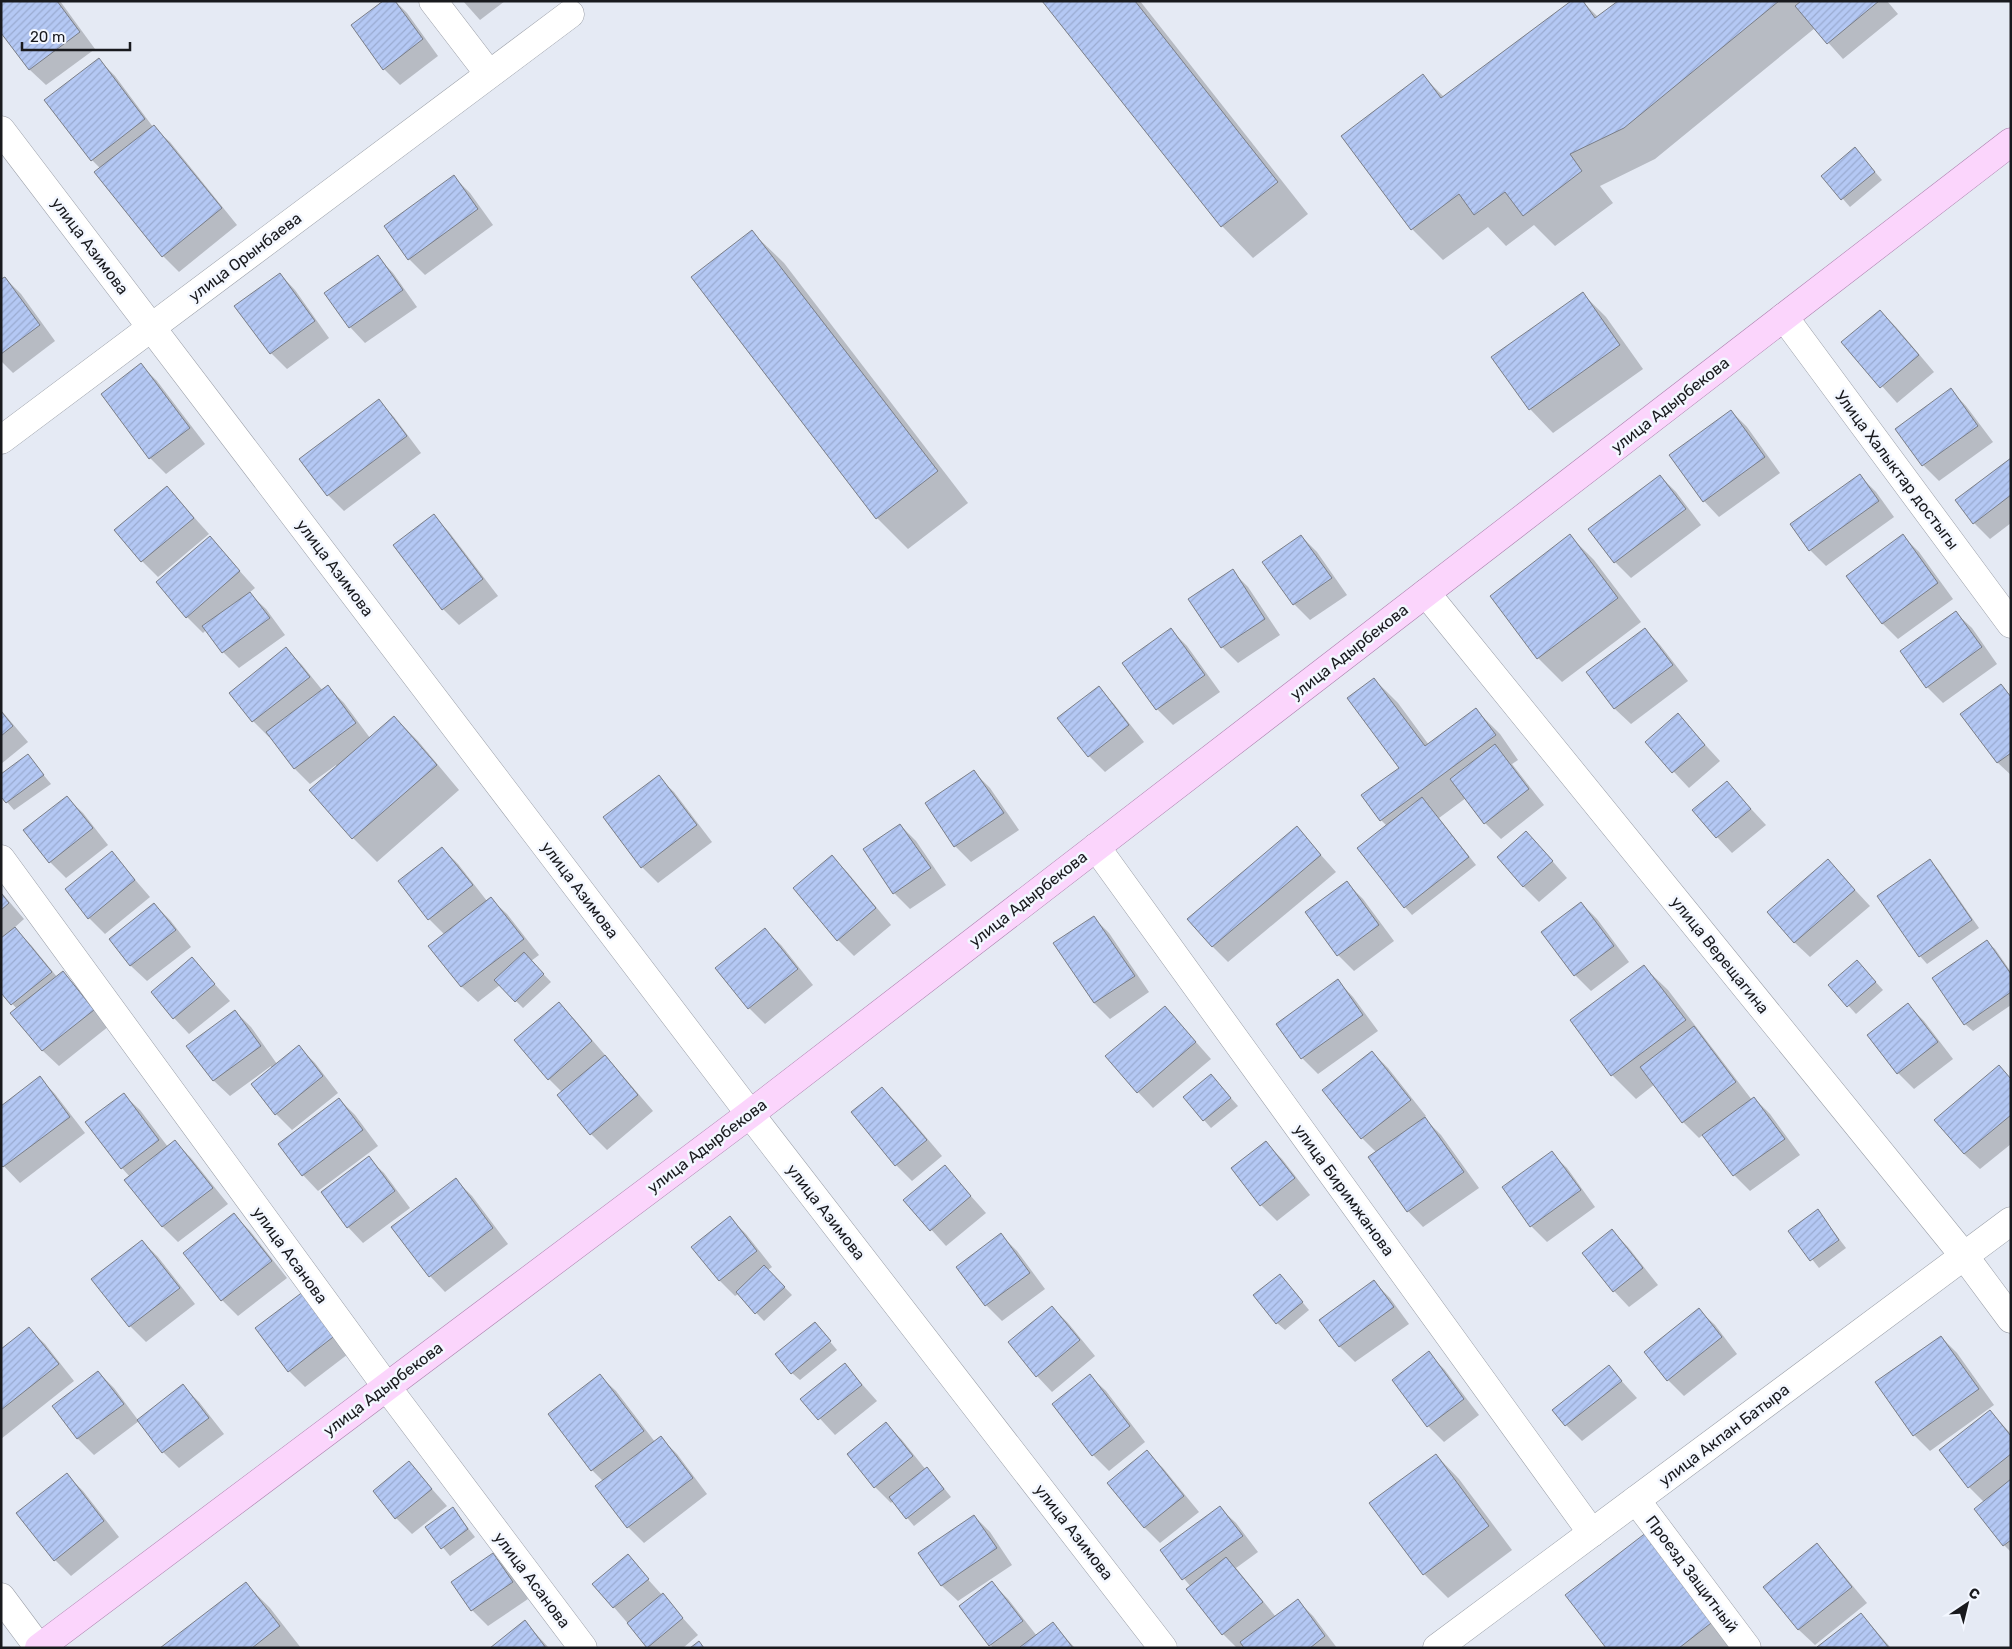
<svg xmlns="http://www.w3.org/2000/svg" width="2012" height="1649" font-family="Rubik,sans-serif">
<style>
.shadow{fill:#0003}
.building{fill:url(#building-hatch);stroke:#7a7e87}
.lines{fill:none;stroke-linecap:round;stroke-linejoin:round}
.minor-casing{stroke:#9ca0a9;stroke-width:29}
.major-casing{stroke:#ab81ad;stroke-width:29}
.minor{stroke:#fff;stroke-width:28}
.major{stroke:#fbd5fc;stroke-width:28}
.labels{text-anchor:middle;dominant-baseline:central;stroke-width:5;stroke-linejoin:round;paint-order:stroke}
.street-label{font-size:16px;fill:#191a1e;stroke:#f3f7ff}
</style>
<defs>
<pattern id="building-hatch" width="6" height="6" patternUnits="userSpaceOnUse" patternTransform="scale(1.25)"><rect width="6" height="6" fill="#b4c8f4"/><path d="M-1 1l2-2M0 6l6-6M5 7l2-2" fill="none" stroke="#9aabd1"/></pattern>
</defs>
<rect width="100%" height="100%" fill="#e5eaf4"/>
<g class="shadow">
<polygon points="3,1 60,1 95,49 46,85 30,70 1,31"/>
<polygon points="395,1 407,13 438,56 400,85 384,69"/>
<polygon points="463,1 505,1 480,20"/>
<polygon points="1044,1 1140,1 1308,214 1253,258 1222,226"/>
<polygon points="1582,1 1598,17 1620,1 1887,1 1898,14 1843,59 1815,28 1655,159 1600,186 1613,203 1555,246 1534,225 1506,246 1488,227 1443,260 1412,229 1423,76 1444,97"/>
<polygon points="99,60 115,76 153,127 170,142 237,225 179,272 163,256 101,169 92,160"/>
<polygon points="1862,157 1882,180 1850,207 1823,176"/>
<polygon points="454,177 470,193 493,225 425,275 409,259"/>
<polygon points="752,232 784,263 968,503 908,549 877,518"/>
<polygon points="378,257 393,273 417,307 365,343 350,327"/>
<polygon points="280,274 295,290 329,338 287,369 271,353"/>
<polygon points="5,278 21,294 55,341 13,373 1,361 1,281"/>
<polygon points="1582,293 1606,317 1643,369 1553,433 1530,409"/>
<polygon points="1880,311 1896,327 1934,372 1897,403 1843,342"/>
<polygon points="141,365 157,381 205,444 166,474 150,458"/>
<polygon points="1951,390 1966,406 1993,442 1939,481 1923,465 1896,429"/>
<polygon points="379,401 394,417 421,453 344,511 328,495"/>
<polygon points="1731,411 1747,427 1780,473 1719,517 1704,501"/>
<polygon points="2011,459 2011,523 1990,539 1974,523"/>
<polygon points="1660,476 1676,492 1701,525 1631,578 1615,562"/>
<polygon points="1860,476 1876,492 1894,517 1826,566 1810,550"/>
<polygon points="167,487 209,534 158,577 142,561"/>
<polygon points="434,516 449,532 498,596 459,625 443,609"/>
<polygon points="1301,536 1317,552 1347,595 1310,620 1294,604 1264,562"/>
<polygon points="1570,536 1594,560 1641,622 1562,682 1538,658"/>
<polygon points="1903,536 1919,552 1953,599 1898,639 1882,623"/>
<polygon points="210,538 255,588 249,593 266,609 285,635 239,668 223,652 206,630 203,633 187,617"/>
<polygon points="1232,571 1248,587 1280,635 1238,663 1222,647"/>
<polygon points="1956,613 1972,628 1997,664 1943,703 1927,687"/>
<polygon points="1645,629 1660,645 1688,681 1631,724 1615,709 1588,672"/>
<polygon points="1171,630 1187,646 1220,692 1173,725 1157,709"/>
<polygon points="286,649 302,665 323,691 328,687 344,703 370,738 394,717 418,741 459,790 377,862 353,838 336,765 310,784 295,769 270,736 269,737 253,721"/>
<polygon points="1374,679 1398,703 1429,745 1476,710 1500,734 1518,760 1512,764 1544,805 1501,839 1485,823 1466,798 1439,818 1476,865 1412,915 1405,907 1387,826 1381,820 1400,768"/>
<polygon points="2000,686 2011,696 2011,775 1998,763 1962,715"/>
<polygon points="1099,688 1114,704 1144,742 1105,772 1089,756 1059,718"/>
<polygon points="1,710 28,742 1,764"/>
<polygon points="1678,715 1720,761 1689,788 1646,742"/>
<polygon points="28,756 51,784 14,810 1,795"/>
<polygon points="974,772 990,788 1019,830 971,862 955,846"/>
<polygon points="658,777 674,792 712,842 658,883 642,867"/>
<polygon points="1727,783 1766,825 1732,853 1717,837"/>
<polygon points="67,798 83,813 108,845 66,878 50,862"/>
<polygon points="900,825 916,841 946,885 910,909 894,893"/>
<polygon points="1297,828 1336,872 1228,962 1212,946"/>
<polygon points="442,848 458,864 487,901 491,899 507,914 539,955 531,961 551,982 523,1008 500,985 478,1002 462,987 430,946 445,935 429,919"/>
<polygon points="1542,849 1567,878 1539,902 1523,886"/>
<polygon points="112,853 150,897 105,934 89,918"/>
<polygon points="832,857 848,873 891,925 854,956 838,940 795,888"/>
<polygon points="1828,861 1870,906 1810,957 1794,942"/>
<polygon points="1930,861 1938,869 1979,928 1927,964 1920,956"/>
<polygon points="1347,883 1363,899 1394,941 1354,971 1338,955"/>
<polygon points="1,892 24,919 14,928 31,945 57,977 63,973 79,989 109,1026 59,1066 43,1051 12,1013 17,1009 1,991"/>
<polygon points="1581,903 1597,919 1629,962 1591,991 1575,975"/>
<polygon points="154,904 170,920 191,947 147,981 131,966 111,939"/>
<polygon points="1093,917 1109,933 1149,992 1110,1019 1094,1003 1055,943"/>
<polygon points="765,930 781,945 813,985 765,1024 749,1008"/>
<polygon points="1987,942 1995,949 2011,972 2011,1005 1973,1031 1965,1024"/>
<polygon points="192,959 230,1001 189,1034 174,1018"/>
<polygon points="1644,967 1668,990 1752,1100 1754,1098 1770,1114 1800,1155 1750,1191 1734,1175 1704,1134 1699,1138 1683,1122 1655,1084 1636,1099 1612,1075"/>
<polygon points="1864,969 1883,990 1856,1014 1830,985"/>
<polygon points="1338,981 1353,997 1378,1031 1318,1074 1302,1058 1278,1025"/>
<polygon points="559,1004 575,1020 653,1111 607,1150 591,1134 562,1092 549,1079"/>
<polygon points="1908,1005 1924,1021 1953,1059 1914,1089 1898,1073"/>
<polygon points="1165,1007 1211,1059 1153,1108 1138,1092"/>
<polygon points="235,1011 251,1027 277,1064 299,1047 315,1063 338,1093 292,1130 276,1114 271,1066 230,1096 214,1081 188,1046"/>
<polygon points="1372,1052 1388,1068 1426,1116 1424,1118 1441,1135 1479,1188 1423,1227 1408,1211 1377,1153 1362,1138"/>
<polygon points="1211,1075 1238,1106 1211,1128 1204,1120"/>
<polygon points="40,1078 55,1094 85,1133 20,1183 1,1163"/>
<polygon points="2011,1079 2011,1144 1980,1169 1964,1154"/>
<polygon points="882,1088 898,1104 942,1156 912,1181 896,1165"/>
<polygon points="124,1095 140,1110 168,1147 175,1142 191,1158 228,1204 178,1242 163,1227 126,1180 130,1177 122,1168"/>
<polygon points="339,1099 355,1115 378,1146 318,1191 303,1175"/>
<polygon points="1266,1143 1282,1159 1310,1195 1277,1221 1261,1205"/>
<polygon points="1551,1153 1567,1168 1595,1207 1547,1242 1531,1226 1503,1187"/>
<polygon points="368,1158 384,1173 410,1208 363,1243 348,1227"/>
<polygon points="945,1167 986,1213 946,1246 905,1200"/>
<polygon points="456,1180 472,1196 508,1244 445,1292 430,1276"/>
<polygon points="1818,1211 1846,1248 1819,1268 1790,1231"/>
<polygon points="234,1215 250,1231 287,1278 238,1316 222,1300"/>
<polygon points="730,1218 746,1234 772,1267 768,1270 792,1295 764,1321 738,1294 735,1296 719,1280"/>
<polygon points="1612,1231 1628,1247 1658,1285 1629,1307 1614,1291"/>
<polygon points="1001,1235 1017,1251 1045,1289 1002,1321 986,1305"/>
<polygon points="142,1241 158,1257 195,1304 146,1342 130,1326"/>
<polygon points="1280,1275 1309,1310 1285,1330 1277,1323"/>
<polygon points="1374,1282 1390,1298 1409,1324 1355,1362 1339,1346"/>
<polygon points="304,1292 352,1351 305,1387 289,1371"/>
<polygon points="1052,1307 1068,1323 1095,1356 1052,1392 1037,1376"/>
<polygon points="1699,1310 1715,1325 1737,1354 1684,1396 1668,1380"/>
<polygon points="29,1329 45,1344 74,1381 1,1439 1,1351"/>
<polygon points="822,1332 837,1350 800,1380 792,1373"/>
<polygon points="1941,1337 1957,1353 1994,1405 1930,1451 1914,1435"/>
<polygon points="1428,1353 1444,1369 1479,1415 1444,1442 1428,1426"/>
<polygon points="845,1365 877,1401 835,1435 802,1399"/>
<polygon points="1609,1367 1637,1398 1582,1441 1566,1425"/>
<polygon points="98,1372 114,1388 138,1420 183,1386 199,1402 224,1434 179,1468 163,1452 139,1421 94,1455 78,1439 53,1406"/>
<polygon points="600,1376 616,1391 655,1442 661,1438 677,1454 707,1494 644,1543 628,1527 603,1481 592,1470"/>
<polygon points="1090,1376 1106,1391 1145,1442 1109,1471 1093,1455"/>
<polygon points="1990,1411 2011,1434 2011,1552 2004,1545 1984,1502 1969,1487"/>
<polygon points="886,1424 902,1440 926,1470 935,1477 951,1497 914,1526 893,1501 891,1503 875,1487"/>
<polygon points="1147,1452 1163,1468 1199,1512 1160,1543 1145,1528"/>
<polygon points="1436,1455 1459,1479 1512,1550 1448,1598 1424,1574"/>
<polygon points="409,1463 447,1506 412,1534 396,1518 374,1491"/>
<polygon points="67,1475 83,1491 119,1537 71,1576 55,1560"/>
<polygon points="1220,1508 1236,1523 1258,1552 1236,1568 1276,1617 1298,1601 1313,1616 1337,1648 1243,1646 1237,1648 1223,1634 1191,1587 1161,1551"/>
<polygon points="453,1509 475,1537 450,1556 427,1528"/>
<polygon points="974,1516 990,1532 1012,1565 958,1601 942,1586 920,1553"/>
<polygon points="1647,1534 1734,1648 1607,1648"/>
<polygon points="1816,1545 1832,1561 1867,1603 1815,1645 1799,1630 1764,1587"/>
<polygon points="493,1555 509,1571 528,1599 488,1626 472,1610 453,1582"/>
<polygon points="627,1556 698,1635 683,1648 649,1648 594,1584"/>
<polygon points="992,1583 1008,1599 1037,1636 1053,1624 1075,1648 993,1648 961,1606"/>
<polygon points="246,1584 270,1608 301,1648 162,1648"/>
<polygon points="1861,1614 1891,1648 1819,1648"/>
<polygon points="525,1622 549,1648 492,1648"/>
</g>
<g class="building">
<polygon points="1,1 57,1 80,32 29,70 1,33"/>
<polygon points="383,1 395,1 423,39 383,70 351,25"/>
<polygon points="1042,1 1135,1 1278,182 1221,227"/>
<polygon points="1571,1 1583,1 1595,18 1618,1 1779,1 1624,128 1570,154 1582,171 1523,216 1505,192 1474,215 1459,194 1411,230 1341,136 1423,74 1441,98"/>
<polygon points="1801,1 1879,1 1827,44 1795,6"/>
<polygon points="99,58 145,119 91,161 44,100"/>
<polygon points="154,125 222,208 162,257 94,172"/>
<polygon points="1855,147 1875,172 1841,200 1821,176"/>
<polygon points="454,175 478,209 408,260 384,226"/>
<polygon points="752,230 938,471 876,519 691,277"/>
<polygon points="378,255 403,290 349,328 324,293"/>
<polygon points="280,273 315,321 270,354 234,306"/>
<polygon points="5,277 40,325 1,354 1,279"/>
<polygon points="1583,292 1620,345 1529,410 1491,357"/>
<polygon points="1880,310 1919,355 1880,388 1841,342"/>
<polygon points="141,363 190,428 149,459 101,394"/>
<polygon points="1951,388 1978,426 1922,466 1895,429"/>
<polygon points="379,399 407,436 327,496 299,459"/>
<polygon points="1731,410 1765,457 1703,502 1669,455"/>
<polygon points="2011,458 2011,495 1973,524 1955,500"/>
<polygon points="1860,474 1879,501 1809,551 1790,524"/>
<polygon points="1660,475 1686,509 1614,563 1588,529"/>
<polygon points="167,486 194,518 141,562 114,530"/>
<polygon points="434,514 483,579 442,610 393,545"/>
<polygon points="1570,534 1618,598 1537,659 1490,596"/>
<polygon points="1903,534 1938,583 1882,624 1846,576"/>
<polygon points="1301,535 1332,578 1293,605 1262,562"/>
<polygon points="210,536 240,571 186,618 156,582"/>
<polygon points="1233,569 1265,619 1221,648 1188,599"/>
<polygon points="250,592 270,618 222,653 202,626"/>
<polygon points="1956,611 1982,647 1926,688 1900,651"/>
<polygon points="1171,628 1205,675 1156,710 1122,663"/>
<polygon points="1645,628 1673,665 1614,709 1586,672"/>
<polygon points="286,647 310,677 252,722 229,693"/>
<polygon points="1374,678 1425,746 1476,708 1496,735 1380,821 1361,795 1399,768 1347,698"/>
<polygon points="2001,684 2011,697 2011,753 1997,763 1960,714"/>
<polygon points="328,685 356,723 294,769 266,732"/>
<polygon points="1099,686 1129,725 1088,757 1057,718"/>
<polygon points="1,711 13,726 1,736"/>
<polygon points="1678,713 1705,745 1672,773 1645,742"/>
<polygon points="394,716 437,765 352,839 309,790"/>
<polygon points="1495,744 1529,789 1484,824 1450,779"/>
<polygon points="28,754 44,775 6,803 1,797 1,774"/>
<polygon points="974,770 1004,813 954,847 925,803"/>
<polygon points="659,775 697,825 641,868 603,817"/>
<polygon points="1727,781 1751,809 1716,838 1692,810"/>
<polygon points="67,796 93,828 49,863 23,830"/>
<polygon points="1422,797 1469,857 1404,908 1357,848"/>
<polygon points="900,824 931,868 893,894 863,849"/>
<polygon points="1297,826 1321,855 1212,947 1187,919"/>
<polygon points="1526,831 1553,861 1523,887 1497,857"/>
<polygon points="442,847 473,885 428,920 398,881"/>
<polygon points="112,851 135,880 88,919 65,889"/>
<polygon points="832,855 876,908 837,941 793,888"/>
<polygon points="1828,859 1855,890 1794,943 1767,912"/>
<polygon points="1930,859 1972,920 1919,957 1877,896"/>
<polygon points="1347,881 1379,925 1337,956 1305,912"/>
<polygon points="1,893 9,903 1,910"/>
<polygon points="491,897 524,939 461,987 428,946"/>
<polygon points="1581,902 1614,946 1574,976 1541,932"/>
<polygon points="154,903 176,930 130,966 109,939"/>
<polygon points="1094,916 1135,976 1094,1003 1053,943"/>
<polygon points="15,927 52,972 11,1005 1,993 1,938"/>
<polygon points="765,928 798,969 748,1009 715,968"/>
<polygon points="1987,940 2011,974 2011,992 1964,1025 1932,978"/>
<polygon points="524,952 544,974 515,1002 494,980"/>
<polygon points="192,957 215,984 173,1019 151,992"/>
<polygon points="1857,960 1876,982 1847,1007 1828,985"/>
<polygon points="1644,965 1686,1020 1611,1076 1570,1020"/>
<polygon points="63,971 94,1010 42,1051 10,1013"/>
<polygon points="1338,979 1363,1015 1301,1059 1276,1024"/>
<polygon points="559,1002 592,1041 548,1080 514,1040"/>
<polygon points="1908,1003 1938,1042 1897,1074 1867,1035"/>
<polygon points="1165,1006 1196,1042 1137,1093 1105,1056"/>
<polygon points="235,1010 261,1046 213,1081 186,1046"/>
<polygon points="1694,1026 1736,1082 1682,1123 1640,1067"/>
<polygon points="299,1045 323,1076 275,1115 251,1084"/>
<polygon points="1372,1051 1411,1100 1361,1139 1322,1090"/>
<polygon points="605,1055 638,1095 590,1135 557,1095"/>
<polygon points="1999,1065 2011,1079 2011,1115 1964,1154 1934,1120"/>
<polygon points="1211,1074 1231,1098 1203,1121 1183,1097"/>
<polygon points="40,1076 70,1117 3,1167 1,1165 1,1106"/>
<polygon points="882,1087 927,1140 895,1166 851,1112"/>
<polygon points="124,1093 159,1140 121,1169 85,1122"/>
<polygon points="1754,1097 1785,1139 1733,1176 1702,1135"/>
<polygon points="339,1098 363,1130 302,1176 278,1144"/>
<polygon points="1425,1117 1464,1172 1407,1212 1368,1157"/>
<polygon points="175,1140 213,1188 162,1227 124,1180"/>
<polygon points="1266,1141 1295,1178 1260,1206 1231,1168"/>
<polygon points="1552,1151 1581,1190 1530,1227 1502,1187"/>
<polygon points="369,1156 395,1191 347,1228 321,1192"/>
<polygon points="945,1165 971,1196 930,1231 903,1200"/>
<polygon points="456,1178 493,1228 429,1277 391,1227"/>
<polygon points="1818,1209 1839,1240 1810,1261 1788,1231"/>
<polygon points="234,1213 272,1261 221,1301 183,1253"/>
<polygon points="730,1216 757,1251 719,1281 691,1247"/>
<polygon points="1612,1229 1643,1268 1613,1292 1582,1253"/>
<polygon points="1001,1233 1030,1273 985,1306 956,1267"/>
<polygon points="142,1240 180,1288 129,1327 91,1279"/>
<polygon points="764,1265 785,1287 755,1314 736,1292"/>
<polygon points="1280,1274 1303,1302 1276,1324 1253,1295"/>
<polygon points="1374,1280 1394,1307 1339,1347 1319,1320"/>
<polygon points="304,1291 337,1334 288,1372 255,1328"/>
<polygon points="1052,1306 1080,1340 1036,1377 1008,1342"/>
<polygon points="1699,1308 1722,1337 1667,1381 1644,1352"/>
<polygon points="815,1322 831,1341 791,1374 775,1354"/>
<polygon points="29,1327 59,1364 1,1410 1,1349"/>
<polygon points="1941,1336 1979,1389 1913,1436 1875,1382"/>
<polygon points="1429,1351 1464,1399 1427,1427 1392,1380"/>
<polygon points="845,1363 862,1385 818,1420 800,1399"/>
<polygon points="1609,1365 1622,1381 1565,1426 1552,1410"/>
<polygon points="98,1371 124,1404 77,1439 52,1406"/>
<polygon points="600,1374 644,1431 591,1471 548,1414"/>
<polygon points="1090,1374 1130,1426 1092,1456 1052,1404"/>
<polygon points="183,1384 209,1418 162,1453 137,1420"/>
<polygon points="1990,1410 2011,1436 2011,1454 1968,1488 1939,1450"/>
<polygon points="886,1422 913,1456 874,1488 847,1454"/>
<polygon points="661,1436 693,1478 627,1528 595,1486"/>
<polygon points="1147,1450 1184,1496 1144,1528 1107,1483"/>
<polygon points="1436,1454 1489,1526 1423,1575 1369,1503"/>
<polygon points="409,1461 432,1489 395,1519 373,1491"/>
<polygon points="927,1467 944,1489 906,1519 889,1497"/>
<polygon points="67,1473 104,1521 54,1561 16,1513"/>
<polygon points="2011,1479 2011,1540 2003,1546 1974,1509"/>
<polygon points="1220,1506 1243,1536 1182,1580 1160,1550"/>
<polygon points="453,1507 468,1529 441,1549 425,1527"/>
<polygon points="974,1515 997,1548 941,1586 918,1553"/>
<polygon points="1647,1532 1715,1620 1679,1648 1606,1648 1565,1595"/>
<polygon points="1817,1543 1852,1587 1798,1630 1763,1587"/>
<polygon points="493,1553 513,1582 471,1611 451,1582"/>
<polygon points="628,1554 649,1579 613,1608 592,1584"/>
<polygon points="1226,1557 1263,1602 1222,1635 1186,1589"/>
<polygon points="992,1581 1023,1621 989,1646 959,1606"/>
<polygon points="246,1582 280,1626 252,1648 160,1648"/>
<polygon points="663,1593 683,1618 647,1648 627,1623"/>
<polygon points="1298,1599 1325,1636 1310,1648 1244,1648 1240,1642"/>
<polygon points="1861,1613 1889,1648 1817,1647"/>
<polygon points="525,1620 546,1648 490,1648"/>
<polygon points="1053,1622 1073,1648 1021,1648 1020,1647"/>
<polygon points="699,1641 704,1648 690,1648"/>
</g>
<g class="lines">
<g class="minor-casing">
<g id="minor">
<polyline points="433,1 489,74"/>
<polyline points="1,130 750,1114 1163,1648"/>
<polyline points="1784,317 2011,624"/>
<polyline points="1,440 570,14"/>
<polyline points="1426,593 1965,1257 2011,1319"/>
<polyline points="1096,847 1592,1533"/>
<polyline points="1,859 386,1386 583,1648"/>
<polyline points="1636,1500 1747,1648"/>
<polyline points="1,1597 39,1648"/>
<polyline points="1437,1648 2011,1221"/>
</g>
</g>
<g class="major-casing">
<polyline id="major" points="39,1648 750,1114 2011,142"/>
</g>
<use href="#minor" class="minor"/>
<use href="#major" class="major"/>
</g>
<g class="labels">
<g class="street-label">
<text transform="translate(90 246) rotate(53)">улица Азимова</text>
<text transform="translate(245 257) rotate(-37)">улица Орынбаева</text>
<text transform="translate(1670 405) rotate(-38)">улица Адырбекова</text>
<text transform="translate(1897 470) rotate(53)">Улица Халыктар достыгы</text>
<text transform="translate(335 568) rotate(53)">улица Азимова</text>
<text transform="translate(1349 652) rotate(-38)">улица Адырбекова</text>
<text transform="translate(580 890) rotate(53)">улица Азимова</text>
<text transform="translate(1028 899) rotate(-38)">улица Адырбекова</text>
<text transform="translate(1720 955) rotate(51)">улица Верещагина</text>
<text transform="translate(707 1146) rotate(-37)">улица Адырбекова</text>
<text transform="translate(1344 1190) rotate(54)">улица Биримжанова</text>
<text transform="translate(826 1212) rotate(52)">улица Азимова</text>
<text transform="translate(290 1255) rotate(54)">улица Асанова</text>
<text transform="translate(383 1389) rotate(-37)">улица Адырбекова</text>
<text transform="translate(1724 1435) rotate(-37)">улица Акпан Батыра</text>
<text transform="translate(1074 1532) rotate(52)">улица Азимова</text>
<text transform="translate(1692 1574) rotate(53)">Проезд Защитный</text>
<text transform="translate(532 1580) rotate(53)">улица Асанова</text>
</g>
</g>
<rect width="2012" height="1649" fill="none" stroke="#191a1e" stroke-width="5"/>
<g transform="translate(1967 1604) rotate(35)" stroke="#f3f7ff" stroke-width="4" paint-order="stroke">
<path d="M0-4L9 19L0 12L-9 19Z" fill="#191a1e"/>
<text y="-8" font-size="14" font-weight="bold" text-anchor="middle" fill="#191a1e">С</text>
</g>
<path d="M22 42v8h108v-8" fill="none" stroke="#191a1e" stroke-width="2.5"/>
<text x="30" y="42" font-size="15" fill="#191a1e" stroke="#f3f7ff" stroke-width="4" paint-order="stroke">20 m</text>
</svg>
